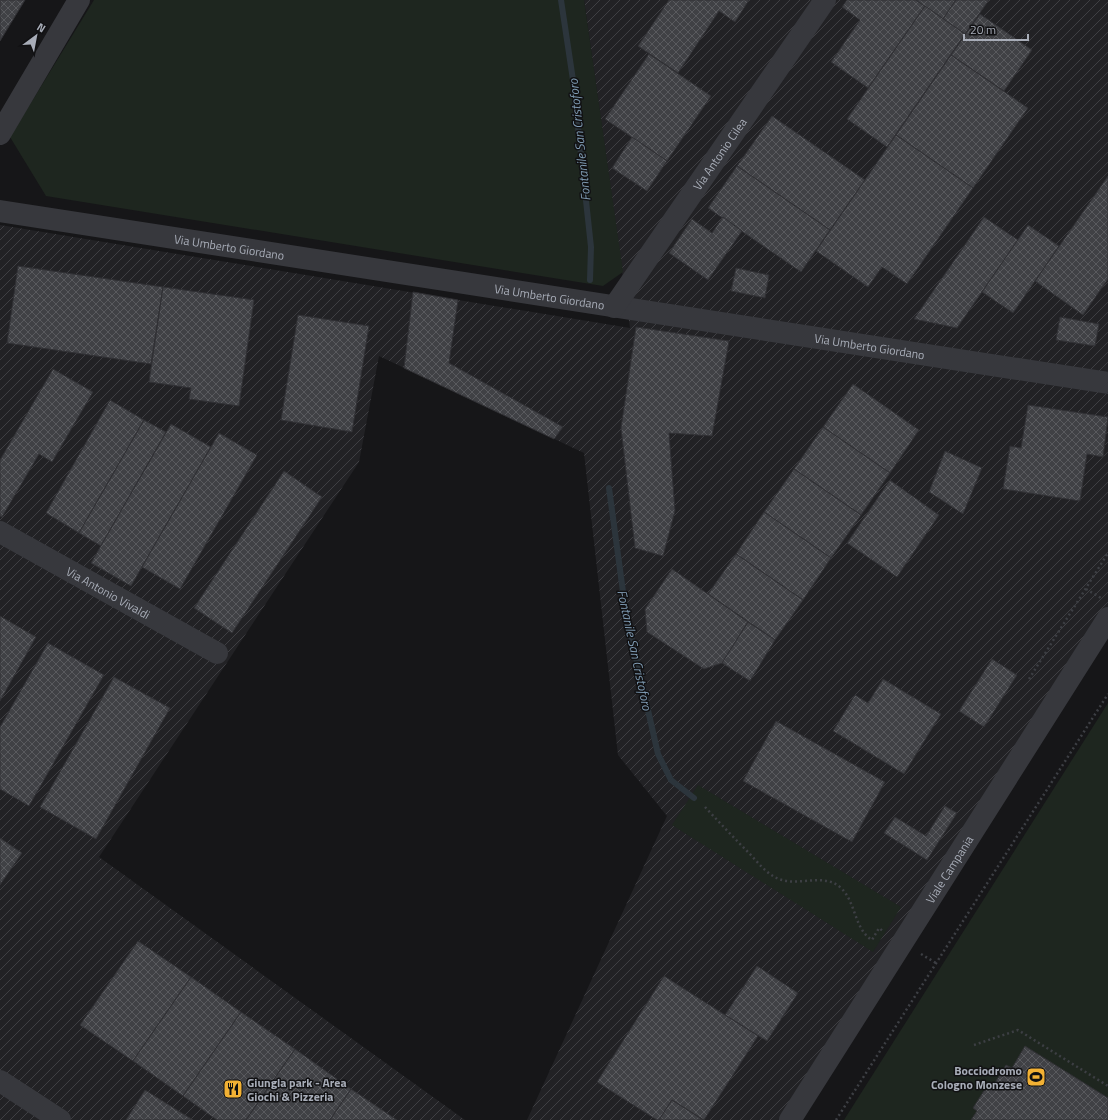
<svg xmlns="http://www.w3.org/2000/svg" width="1108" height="1120" font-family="'Titillium Web',sans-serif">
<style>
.industrial{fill:url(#industrial-furrows)}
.grass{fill:#1e261f}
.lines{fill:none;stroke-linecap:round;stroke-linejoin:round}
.stream{stroke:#2c353c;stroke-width:6}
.building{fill:url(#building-cross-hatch);stroke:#303034}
.path{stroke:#3d3f44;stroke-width:2.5;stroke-dasharray:2 3;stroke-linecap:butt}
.street{stroke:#37383d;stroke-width:22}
.labels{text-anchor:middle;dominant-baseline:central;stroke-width:3;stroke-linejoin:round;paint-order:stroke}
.street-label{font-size:12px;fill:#a8adb8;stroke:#111113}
.poi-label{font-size:12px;font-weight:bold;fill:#a8adb8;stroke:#111113;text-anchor:end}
.water-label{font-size:13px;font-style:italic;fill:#7f9bb3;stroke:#111113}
</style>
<defs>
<pattern id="industrial-furrows" width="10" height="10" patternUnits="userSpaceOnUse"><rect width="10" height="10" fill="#222225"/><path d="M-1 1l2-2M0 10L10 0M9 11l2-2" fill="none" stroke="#3f3f43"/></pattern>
<pattern id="building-cross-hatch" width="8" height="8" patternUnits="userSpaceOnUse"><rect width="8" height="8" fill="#404145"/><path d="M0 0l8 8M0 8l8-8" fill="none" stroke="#595a5e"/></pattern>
</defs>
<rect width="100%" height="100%" fill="#161618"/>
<polygon class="industrial" points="584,0 1108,0 1108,622 782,1120 527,1120 667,816 618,755 584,453 379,356 359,462 99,857 465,1120 0,1120 0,225 630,328"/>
<g class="grass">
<polygon points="94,0 584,0 623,272 603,286 46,196 10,137"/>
<polygon points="1108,703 1108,1120 844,1120"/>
<polygon points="698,785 901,907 873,952 672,825"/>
</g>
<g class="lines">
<g class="stream">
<polyline points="561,0 573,80 591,247 590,280"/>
<polyline points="609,488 626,614 658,754 671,780 694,798"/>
</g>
</g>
<g class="building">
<polygon points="0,0 25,0 0,41"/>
<polygon points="669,0 749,0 735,22 719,11 678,73 638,46"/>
<polygon points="847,0 916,0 925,6 868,88 831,62 860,20 842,7"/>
<polygon points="916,0 956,0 943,19"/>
<polygon points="956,0 989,0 965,34 943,19"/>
<polygon points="925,6 965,34 887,147 847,119"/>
<polygon points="980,14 1032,50 1004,91 951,55"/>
<polygon points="649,54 711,96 667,161 605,119"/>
<polygon points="951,55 1028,108 973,188 896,135"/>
<polygon points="772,116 865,180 830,230 737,166"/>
<polygon points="896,135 973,188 907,284 882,267 868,287 816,251"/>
<polygon points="632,137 667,161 647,191 612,168"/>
<polygon points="737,166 830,230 801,272 708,208"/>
<polygon points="1108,176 1108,279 1083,315 1035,281"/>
<polygon points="723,217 742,231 708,280 669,253 692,219 712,233"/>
<polygon points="984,217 1018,240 957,328 914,319"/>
<polygon points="1028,225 1059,246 1013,313 982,292"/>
<polygon points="18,266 163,287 151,364 7,343"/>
<polygon points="736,268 769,275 765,298 731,291"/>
<polygon points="163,287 254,300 239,406 189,399 191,388 149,382"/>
<polygon points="413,292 458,300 449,363 563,427 554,439 404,368"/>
<polygon points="298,315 369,326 352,432 281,420"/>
<polygon points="1060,317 1099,324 1095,346 1056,340"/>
<polygon points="636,327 729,341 712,436 669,433 675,511 663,556 635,548 621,428"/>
<polygon points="53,369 93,392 52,462 39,454 2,517 0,516 0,460"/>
<polygon points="853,384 919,430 890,473 823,427"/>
<polygon points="110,400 144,420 79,533 46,513"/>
<polygon points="1028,405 1108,417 1103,457 1087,454 1080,501 1003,489 1010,446 1021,448"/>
<polygon points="144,420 166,432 101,546 79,533"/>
<polygon points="171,424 211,447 131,586 91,563"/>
<polygon points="823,427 890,473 861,515 794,469"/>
<polygon points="219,433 257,455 180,589 142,567"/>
<polygon points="945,451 982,468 963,514 929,492"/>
<polygon points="794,469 861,515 831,558 764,512"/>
<polygon points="284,471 322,497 232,633 194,608"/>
<polygon points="890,480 939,515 897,577 847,543"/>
<polygon points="764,512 831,558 803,600 736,554"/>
<polygon points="736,554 803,600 775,640 708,594"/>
<polygon points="672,569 748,622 722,663 704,669 647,632 645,609"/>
<polygon points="0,616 36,637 0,701"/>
<polygon points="748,622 775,640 750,681 722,663"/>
<polygon points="48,643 104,675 29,806 0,789 0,727"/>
<polygon points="992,659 1017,675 984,727 959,711"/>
<polygon points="114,677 170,708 96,839 40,807"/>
<polygon points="883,679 941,714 904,774 833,731 855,695 868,703"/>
<polygon points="776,721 885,782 852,842 743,781"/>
<polygon points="945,806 957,813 927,860 884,833 895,817 926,836"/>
<polygon points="0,838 22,853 0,885"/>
<polygon points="138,941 191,977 133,1061 80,1025"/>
<polygon points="757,966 798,993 767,1041 725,1015"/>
<polygon points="664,976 758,1036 704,1120 672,1100 659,1120 657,1120 597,1082"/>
<polygon points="191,977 241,1012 183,1096 133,1061"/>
<polygon points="241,1012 295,1049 246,1120 217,1120 183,1096"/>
<polygon points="1025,1046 1108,1098 1108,1120 971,1120 977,1111 973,1108 987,1086 991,1089 1006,1065 1012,1068"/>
<polygon points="295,1049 351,1089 330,1120 246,1120"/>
<polygon points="351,1089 397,1120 330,1120"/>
<polygon points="145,1090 193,1120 126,1120"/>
<polygon points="672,1100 703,1120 659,1120"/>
</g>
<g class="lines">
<g class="path">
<polyline points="1086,589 1101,598"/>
<polyline points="1029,679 1108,553"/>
<path d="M705 807C719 822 733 837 747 851 757 861 766 874 779 879 799 887 824 872 841 888 856 902 854 929 872 940L879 928 884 932"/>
<polyline points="921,954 936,963"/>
<polyline points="974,1045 1018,1030 1108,1086"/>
<polyline points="836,1120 1108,694"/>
</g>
<g class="street">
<polyline points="0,134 79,0"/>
<path id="s1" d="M0 211 1108 383"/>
<path id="s2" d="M614 307 825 0"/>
<path id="s3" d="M0 532 217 653"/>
<polyline points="0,1081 60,1120"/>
<path id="s4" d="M790 1120 1108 618"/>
</g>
</g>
<defs>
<g id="stadium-square" transform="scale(1)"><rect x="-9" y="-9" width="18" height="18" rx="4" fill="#f2b134" stroke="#111113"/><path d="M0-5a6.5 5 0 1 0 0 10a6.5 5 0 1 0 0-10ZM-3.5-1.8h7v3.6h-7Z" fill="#111"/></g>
<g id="restaurant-square" transform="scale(1)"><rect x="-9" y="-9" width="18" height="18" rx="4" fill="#f2b134" stroke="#111113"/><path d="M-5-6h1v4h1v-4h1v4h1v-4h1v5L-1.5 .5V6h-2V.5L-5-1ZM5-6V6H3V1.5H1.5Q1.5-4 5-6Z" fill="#111"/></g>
</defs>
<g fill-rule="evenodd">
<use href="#stadium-square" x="1036" y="1077"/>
<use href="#restaurant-square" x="233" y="1089"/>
</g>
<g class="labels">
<g class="street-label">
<text stroke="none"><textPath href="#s2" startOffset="186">Via Antonio Cilea</textPath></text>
<text stroke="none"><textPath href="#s1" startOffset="232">Via Umberto Giordano</textPath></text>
<text stroke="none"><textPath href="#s1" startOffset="556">Via Umberto Giordano</textPath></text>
<text stroke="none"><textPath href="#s1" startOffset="880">Via Umberto Giordano</textPath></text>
<text stroke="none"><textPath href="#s3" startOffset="124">Via Antonio Vivaldi</textPath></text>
<text stroke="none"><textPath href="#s4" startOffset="297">Viale Campania</textPath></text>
</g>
<g class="poi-label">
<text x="1022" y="1070">Bocciodromo<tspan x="1022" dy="14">Cologno Monzese</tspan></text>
<text x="247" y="1082" text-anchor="start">Giungla park - Area<tspan x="247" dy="14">Giochi &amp; Pizzeria</tspan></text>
</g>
<g class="water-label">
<text transform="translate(579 140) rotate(-96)">Fontanile San Cristoforo</text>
<text transform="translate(635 650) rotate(78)">Fontanile San Cristoforo</text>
</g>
</g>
<g transform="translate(36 36) rotate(32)" stroke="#111113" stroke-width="3" paint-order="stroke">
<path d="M0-3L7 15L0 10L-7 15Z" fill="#a8adb8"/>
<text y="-6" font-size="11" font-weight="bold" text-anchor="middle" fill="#a8adb8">N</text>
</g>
<path d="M964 34v6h64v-6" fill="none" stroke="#a8adb8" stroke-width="2"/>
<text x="970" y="34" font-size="12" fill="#a8adb8" stroke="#111113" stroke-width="3" paint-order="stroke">20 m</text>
</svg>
